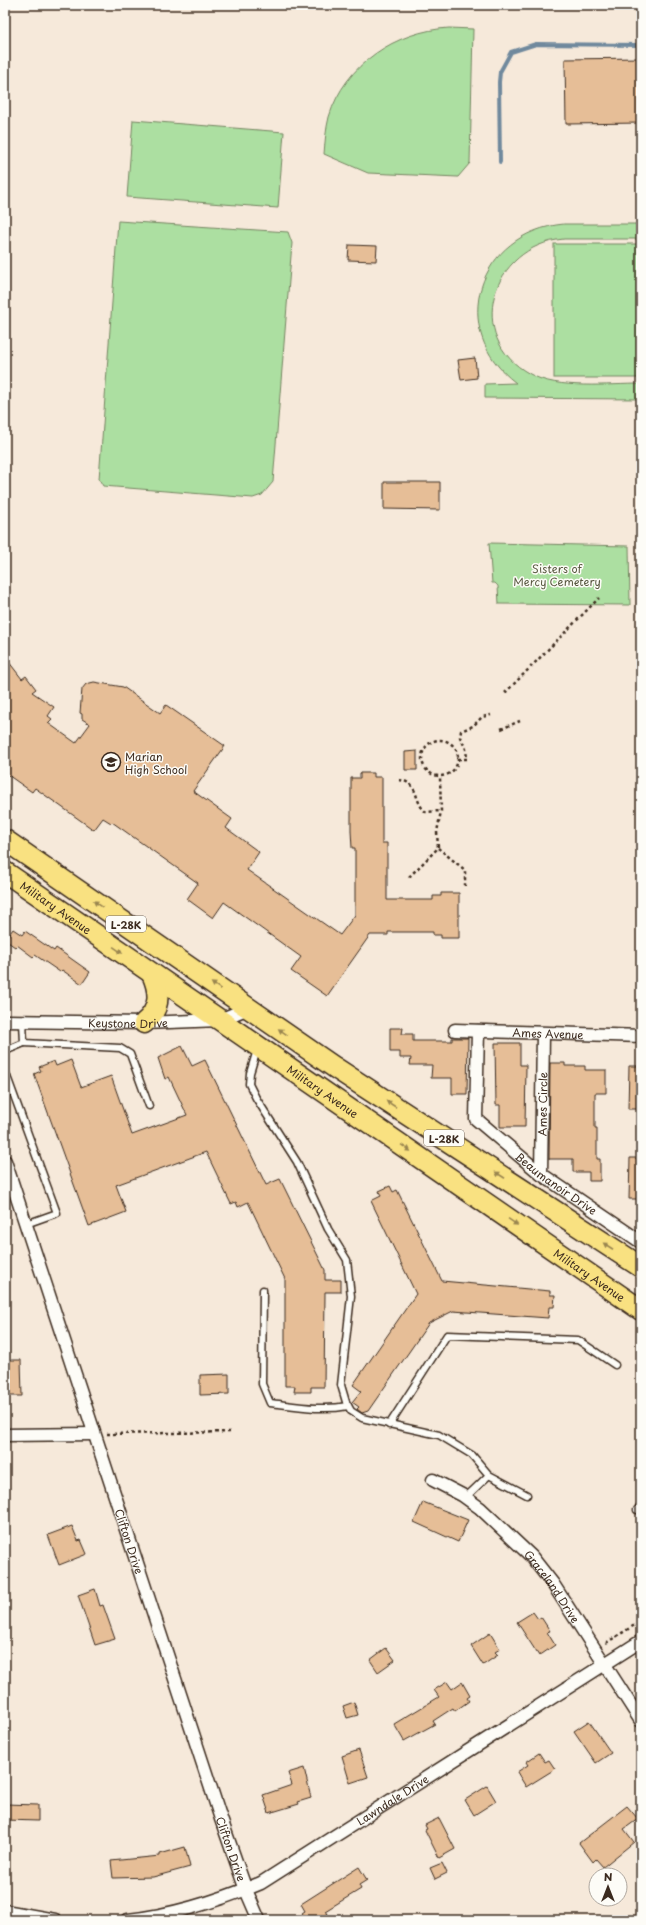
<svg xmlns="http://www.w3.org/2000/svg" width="646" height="1925" font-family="'Playpen Sans',sans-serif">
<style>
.green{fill:#acdfa1;stroke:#748460}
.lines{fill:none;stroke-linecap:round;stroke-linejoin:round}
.stream{stroke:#70899d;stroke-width:4}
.building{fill:#e6be97;stroke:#3b2a1e}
.lane-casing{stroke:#3b2a1e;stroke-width:9}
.street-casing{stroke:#3b2a1e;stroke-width:15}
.primary-casing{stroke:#3b2a1e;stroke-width:23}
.path{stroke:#3b2a1e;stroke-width:2.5;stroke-dasharray:3 3;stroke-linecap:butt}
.lane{stroke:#fdfcf7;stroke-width:6}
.street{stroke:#fdfcf7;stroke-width:12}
.primary{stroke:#f9e181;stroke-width:20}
.oneway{fill:#9a8650}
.labels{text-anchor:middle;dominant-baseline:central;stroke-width:3;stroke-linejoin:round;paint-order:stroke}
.shield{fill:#fdfcf7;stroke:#75695f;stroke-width:1}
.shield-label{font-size:10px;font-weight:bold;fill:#3b2a1e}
.park-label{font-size:11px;fill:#57573f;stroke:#fdfcf7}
.poi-label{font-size:11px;fill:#3b2a1e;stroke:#fdfcf7;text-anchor:start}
.street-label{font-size:11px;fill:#3b2a1e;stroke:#fdfcf7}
</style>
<rect width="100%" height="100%" fill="#f6e9da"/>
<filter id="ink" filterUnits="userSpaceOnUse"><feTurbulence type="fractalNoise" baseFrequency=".025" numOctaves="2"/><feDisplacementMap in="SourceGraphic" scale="8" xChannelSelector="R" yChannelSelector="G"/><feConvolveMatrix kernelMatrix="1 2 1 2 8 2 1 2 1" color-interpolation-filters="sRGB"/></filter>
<g filter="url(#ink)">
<g class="green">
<path d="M449 28 473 29 470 163 458 177 368 173 324 154C325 141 326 129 329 117 345 64 396 31 449 28Z"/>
<polygon points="133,120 284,132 278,208 127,197"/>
<polygon points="118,221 288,232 292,243 273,482 262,495 253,498 103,486 99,479"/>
<path d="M564 224H641V239H564C490 246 464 338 530 374 557 390 609 384 641 384V399L485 398V384L516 383C446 330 478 232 564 224Z"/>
<rect x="554" y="244" width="87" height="134"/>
<polygon points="489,543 629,546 630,605 499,604 498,586 495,583 492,583"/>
</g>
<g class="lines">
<polyline class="stream" points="500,162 499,82 500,72 511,52 536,44 641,45"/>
</g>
<g class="building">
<polygon points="641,58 641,123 566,124 565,59"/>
<polygon points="349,245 377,246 376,261 348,260"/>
<polygon points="475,358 477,378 461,380 458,360"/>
<polygon points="384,482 440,482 440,510 384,509"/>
<polygon points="5,657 22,679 26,676 36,689 32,692 54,707 48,716 52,719 48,723 76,743 90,724 82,719 82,714 80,713 82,689 86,684 94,682 123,687 160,713 166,705 225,746 193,791 232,819 226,828 259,852 247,870 340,935 355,915 355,848 352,848 351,831 351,778 360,778 360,773 374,773 374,777 382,777 382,843 387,843 387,900 433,900 433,896 441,896 441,893 459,893 459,938 441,938 441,935 433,935 433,932 388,932 388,935 370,935 327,996 291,971 301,957 224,902 213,918 187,899 198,883 112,822 111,823 103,818 94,830 35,788 32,792 5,773"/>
<polygon points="417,751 417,770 405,770 405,752"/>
<polygon points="13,929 22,935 25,931 54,951 56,948 90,972 82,984 62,970 60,972 35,955 33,957 17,945 15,947 5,940"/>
<polygon points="390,1028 403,1028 402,1034 413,1034 413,1041 452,1041 452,1038 468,1038 467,1094 452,1094 452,1078 431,1078 432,1065 410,1065 411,1058 400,1058 400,1052 390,1052"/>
<polygon points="495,1043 520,1043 520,1065 526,1065 525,1127 500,1127 500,1105 496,1105"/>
<polygon points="182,1046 192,1066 205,1060 266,1185 280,1179 325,1270 325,1280 341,1280 341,1292 325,1292 324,1387 311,1387 311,1392 294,1392 295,1386 285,1386 285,1279 248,1202 238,1207 236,1202 231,1204 206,1152 116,1185 126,1212 89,1226 34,1074 41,1071 39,1067 54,1061 56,1066 71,1060 81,1087 111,1076 132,1135 187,1115 169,1077 165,1079 158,1058"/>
<polygon points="550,1063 565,1063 565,1066 585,1066 585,1070 606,1070 606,1093 595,1093 595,1128 597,1128 597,1159 600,1159 600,1181 589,1181 589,1172 573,1172 573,1159 549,1159"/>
<polygon points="629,1066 641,1066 641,1109 628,1109"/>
<polygon points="630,1158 641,1158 641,1199 629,1199"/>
<polygon points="390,1186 393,1192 397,1190 442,1281 550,1291 550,1295 555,1295 554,1307 549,1307 548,1318 453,1311 429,1323 368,1411 362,1413 357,1409 359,1407 352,1402 361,1391 353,1385 416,1294 371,1201 381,1196 379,1191"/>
<polygon points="5,1360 21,1360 22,1396 5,1396"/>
<polygon points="229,1374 229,1394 200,1395 200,1375"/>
<polygon points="423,1502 468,1520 458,1542 414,1522"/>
<polygon points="72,1526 78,1541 81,1540 87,1554 59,1565 48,1535"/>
<polygon points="95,1589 100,1606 103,1605 115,1639 95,1645 78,1595"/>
<polygon points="533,1612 538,1619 541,1617 550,1631 547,1632 555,1645 539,1656 517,1622"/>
<polygon points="490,1633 500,1649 495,1652 498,1655 483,1665 471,1646"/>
<polygon points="386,1648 395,1660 378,1672 370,1660"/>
<polygon points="447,1682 452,1689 462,1682 470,1696 467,1698 469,1701 455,1711 453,1708 433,1721 435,1724 404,1741 394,1724 439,1697 434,1690"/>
<polygon points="354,1702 358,1715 347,1718 343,1706"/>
<polygon points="589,1721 611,1753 596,1763 574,1731"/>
<polygon points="359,1750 368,1777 350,1783 342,1756"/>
<polygon points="539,1753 545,1762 549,1760 555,1769 526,1787 517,1772 528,1765 526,1762"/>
<polygon points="304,1768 311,1798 298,1802 299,1804 269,1813 263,1795 292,1785 288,1773"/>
<polygon points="487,1786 496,1801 474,1815 465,1800"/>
<polygon points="5,1804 38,1805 38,1821 5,1820"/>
<polygon points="627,1806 638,1819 624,1829 634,1842 603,1867 596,1859 593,1862 579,1843"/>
<polygon points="439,1818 455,1849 439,1858 425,1830 427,1829 425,1825"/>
<polygon points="185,1847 190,1867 153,1877 113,1878 111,1861 160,1856 160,1854"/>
<polygon points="442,1863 447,1873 435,1879 430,1868"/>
<polygon points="359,1867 367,1880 359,1885 361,1889 325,1911 327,1914 316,1920 307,1920 302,1913 305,1911 301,1904"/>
</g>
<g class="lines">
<g class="lane-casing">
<g id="lane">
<polyline points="24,1043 120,1048 130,1054 149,1106"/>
<polyline points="257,1050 250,1073 249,1084 256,1098 297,1162 328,1229 347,1260 351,1296 341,1385 346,1402 351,1411 362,1418 439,1435 472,1455 489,1475 465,1498"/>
<polyline points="5,1051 24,1043 23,1022"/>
<polyline points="5,1071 57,1213 26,1224"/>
<path d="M263 1290 262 1384 270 1403C296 1406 322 1411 348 1406"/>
<polyline points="389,1425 447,1335 578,1340 615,1365"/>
<polyline points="489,1475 527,1495"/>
<polyline points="637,1510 641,1505"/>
</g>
</g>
<g class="street-casing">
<g id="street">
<path id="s1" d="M5 1021 144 1023 220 1020 248 1008"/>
<path id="s2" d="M455 1030 641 1036"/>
<path id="s3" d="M478 1031 476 1119 541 1174 641 1242"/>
<path id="s4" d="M5 1161 221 1819 246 1890 259 1920"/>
<path id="s5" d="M541 1174 543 1034"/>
<polyline points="5,1435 94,1434"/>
<path id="s6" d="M433 1480 462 1495 480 1508 531 1556 553 1584 641 1721"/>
<polyline points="5,1911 55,1920"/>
<path id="s7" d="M128 1920C175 1915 218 1901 261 1883L641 1641"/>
</g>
</g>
<g class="primary-casing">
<g id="primary">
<polyline points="5,840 334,1067 641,1267"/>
<path id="s8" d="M5 872 641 1310"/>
<path d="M144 1023C161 1009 160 992 152 974"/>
</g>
</g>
<g class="path">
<polyline points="505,693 599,598"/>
<polyline points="501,729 520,721"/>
<circle cx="440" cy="758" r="18"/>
<polyline points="458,759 467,759 466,749 460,737 461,731 473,726 482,717 491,715"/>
<path d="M399 780C420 782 413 802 426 812L441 811"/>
<polyline points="438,848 465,870 465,886"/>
<polyline points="409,877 438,848 437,832 441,811 440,777"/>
<polyline points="107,1434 233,1432"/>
<polyline points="606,1643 641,1621"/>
</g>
<use href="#lane" class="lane"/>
<use href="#street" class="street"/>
<use href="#primary" class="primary"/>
</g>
<defs><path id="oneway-solid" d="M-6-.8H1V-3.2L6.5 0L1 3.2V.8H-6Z"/></defs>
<g class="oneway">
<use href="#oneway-solid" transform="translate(98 904) rotate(-145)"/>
<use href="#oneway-solid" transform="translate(118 950) rotate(35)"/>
<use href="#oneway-solid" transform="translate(216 986) rotate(-146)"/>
<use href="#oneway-solid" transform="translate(283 1032) rotate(-145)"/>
<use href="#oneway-solid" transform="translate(391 1104) rotate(-147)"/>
<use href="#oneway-solid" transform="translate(406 1148) rotate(34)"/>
<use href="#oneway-solid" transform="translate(500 1175) rotate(-147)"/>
<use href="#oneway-solid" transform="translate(513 1222) rotate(34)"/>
<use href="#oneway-solid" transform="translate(608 1246) rotate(-147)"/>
</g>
</g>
<defs>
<g id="school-ring" transform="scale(1)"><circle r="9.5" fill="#fdfcf7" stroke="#3b2a1e" stroke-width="1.5"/><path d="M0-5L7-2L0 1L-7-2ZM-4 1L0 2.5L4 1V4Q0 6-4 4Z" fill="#3b2a1e"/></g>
</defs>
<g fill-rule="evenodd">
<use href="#school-ring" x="111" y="762"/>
</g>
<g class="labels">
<g class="shield">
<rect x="106" y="916" width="40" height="16" rx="3"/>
<rect x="424" y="1130" width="40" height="16" rx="3"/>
</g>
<g class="shield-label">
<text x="126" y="924">L-28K</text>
<text x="444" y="1138">L-28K</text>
</g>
<g class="park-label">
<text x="557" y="568">Sisters of<tspan x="557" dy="13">Mercy Cemetery</tspan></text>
</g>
<g class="poi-label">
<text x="125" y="756">Marian<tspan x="125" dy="13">High School</tspan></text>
</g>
<g class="street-label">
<text stroke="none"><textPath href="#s8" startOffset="62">Military Avenue</textPath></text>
<text stroke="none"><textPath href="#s1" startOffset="123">Keystone Drive</textPath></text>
<text stroke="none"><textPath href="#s2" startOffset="93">Ames Avenue</textPath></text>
<text stroke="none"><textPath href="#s8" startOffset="386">Military Avenue</textPath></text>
<text stroke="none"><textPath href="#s5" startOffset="70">Ames Circle</textPath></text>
<text stroke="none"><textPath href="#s3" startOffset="191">Beaumanoir Drive</textPath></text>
<text stroke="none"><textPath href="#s8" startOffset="710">Military Avenue</textPath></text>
<text stroke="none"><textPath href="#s4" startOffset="400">Clifton Drive</textPath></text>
<text stroke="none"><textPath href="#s6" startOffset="162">Graceland Drive</textPath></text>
<text stroke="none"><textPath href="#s7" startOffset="294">Lawndale Drive</textPath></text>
<text stroke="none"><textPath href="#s4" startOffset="724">Clifton Drive</textPath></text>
</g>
</g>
<rect width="646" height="1925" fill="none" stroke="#fdfcf7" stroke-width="20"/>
<rect x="10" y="10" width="626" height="1905" fill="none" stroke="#3b2a1e" stroke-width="1.5" filter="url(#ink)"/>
<g transform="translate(608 1887)"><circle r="19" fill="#fdfcf7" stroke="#afa8a0"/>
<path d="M0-3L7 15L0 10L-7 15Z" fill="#3b2a1e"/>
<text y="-6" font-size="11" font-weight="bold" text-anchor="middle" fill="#3b2a1e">N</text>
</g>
</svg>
